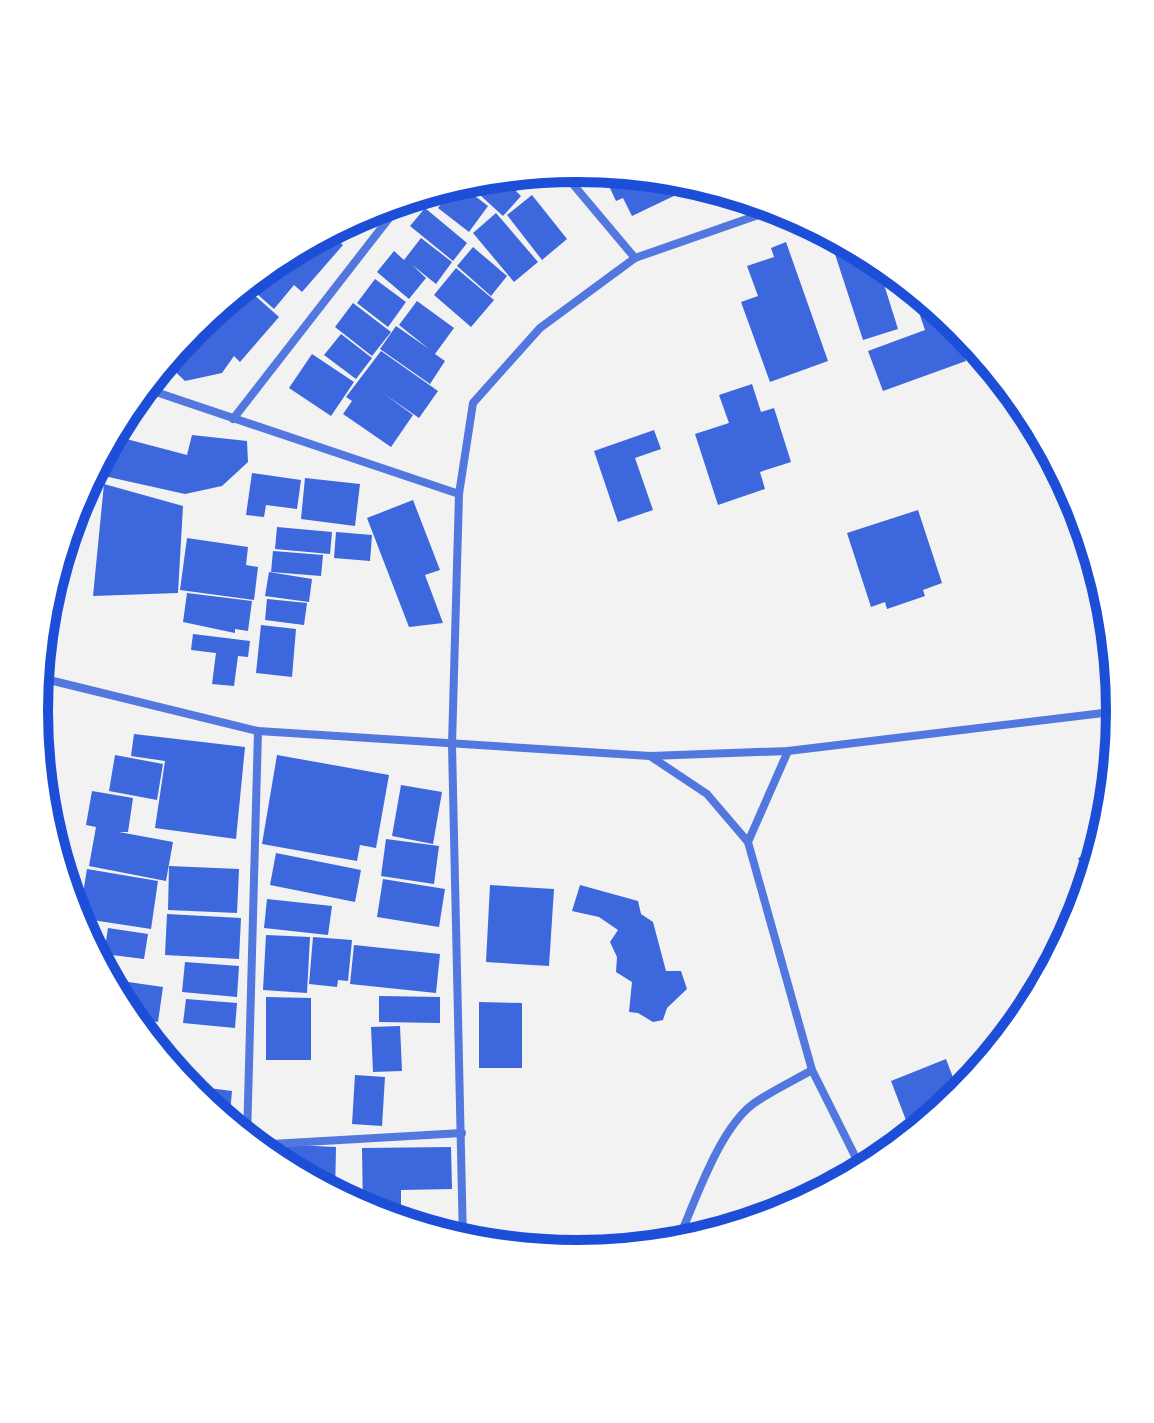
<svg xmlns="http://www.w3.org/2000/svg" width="1154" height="1423" font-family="'Playfair Display',serif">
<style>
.building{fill:#3d67dc}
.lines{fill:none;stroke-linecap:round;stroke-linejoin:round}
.minor{stroke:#5277de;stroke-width:8}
.rim{fill:none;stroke:#1d4ed8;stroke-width:10}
</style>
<rect width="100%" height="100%" fill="#f2f2f2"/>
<g class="building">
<polygon points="602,171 671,178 678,194 632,216 623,198 616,201"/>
<polygon points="528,173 516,191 521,196 503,216 468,184 472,179"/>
<polygon points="458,183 488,206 469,232 438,208"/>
<polygon points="532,195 567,239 542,260 507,215"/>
<polygon points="425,208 467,243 453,261 410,226"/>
<polygon points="496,213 538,262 514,282 473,233"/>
<polygon points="328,232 343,245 302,292 294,285 274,309 246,284 276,260"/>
<polygon points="421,238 452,262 436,284 411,264 426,278 409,299 377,272 394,251 404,260"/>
<polygon points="786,242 828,361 770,382 741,302 758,296 747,266 774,257 771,248"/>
<polygon points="848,244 876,259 898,329 863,340 833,248"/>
<polygon points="473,247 507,276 491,296 457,266"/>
<polygon points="456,268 494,300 471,327 434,295"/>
<polygon points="375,279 406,302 388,327 357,303"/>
<polygon points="244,286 279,317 240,362 234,356 222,373 185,381 165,362 193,327 196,325 203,331 197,324"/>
<polygon points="919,293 950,319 966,361 883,391 868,351 925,330 913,295"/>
<polygon points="417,301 454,328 435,354 445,361 430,384 380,349 396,326 429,349 399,325"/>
<polygon points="353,303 391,332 372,356 335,327"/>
<polygon points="341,334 372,358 356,379 324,355"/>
<polygon points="381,351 438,391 419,418 383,393 413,415 391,447 343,414 352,401 346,397"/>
<polygon points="312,354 354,382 331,416 289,388"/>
<polygon points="752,384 761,412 774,408 791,462 760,472 765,489 718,505 695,434 729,423 719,395"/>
<polygon points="654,430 661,449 635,458 653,510 618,522 594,451"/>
<polygon points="192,435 247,441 248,462 222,486 185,494 104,476 115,436 187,455"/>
<polygon points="252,473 301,480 297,509 266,505 264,517 246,515"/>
<polygon points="305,478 360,484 355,526 301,519"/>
<polygon points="104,484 183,506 178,593 93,596"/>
<polygon points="413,500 440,570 425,575 443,623 409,627 367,518"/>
<polygon points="918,510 942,583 923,590 925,596 887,609 885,602 871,607 847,533"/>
<polygon points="277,527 332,532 330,554 275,549"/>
<polygon points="336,532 372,535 370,561 334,558"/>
<polygon points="187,538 248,547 246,565 258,567 254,600 180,590"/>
<polygon points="62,549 71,552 60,584 52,581"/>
<polygon points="273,551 323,555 321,576 271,572"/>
<polygon points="269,572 312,579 309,602 265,596"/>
<polygon points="187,593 252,601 248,631 235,629 235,633 183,622"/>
<polygon points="267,599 307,603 304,625 265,620"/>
<polygon points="261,625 296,629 292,677 256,673"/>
<polygon points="193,634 250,641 248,657 238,656 234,686 212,684 216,653 191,650"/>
<polygon points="134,734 245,747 236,839 155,828 165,761 131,756"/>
<polygon points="115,755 163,764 157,800 109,791"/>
<polygon points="277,755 389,775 376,848 360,845 357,861 262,844"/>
<polygon points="401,785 442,792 433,844 392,836"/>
<polygon points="92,791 133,798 128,832 119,832 173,842 166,881 89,866 96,827 86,825"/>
<polygon points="386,839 439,846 434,884 381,876"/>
<polygon points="1099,851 1090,881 1087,883 1078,858"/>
<polygon points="276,853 361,870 355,902 270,885"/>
<polygon points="169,866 239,869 237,913 168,910"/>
<polygon points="87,869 158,881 151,929 79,918"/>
<polygon points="383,879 445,889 439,927 377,917"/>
<polygon points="490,885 554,889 549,966 486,962"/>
<polygon points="580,885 638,901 641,914 653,922 666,971 681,971 687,989 667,1008 663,1020 653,1022 638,1013 629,1012 632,982 616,972 617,957 610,942 618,930 599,917 572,911"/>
<polygon points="267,899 332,906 328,935 264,928"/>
<polygon points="167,914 241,918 239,959 165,955"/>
<polygon points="78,925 98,927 95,956"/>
<polygon points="108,928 148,934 144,959 104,954"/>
<polygon points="266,935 310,937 307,993 263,990"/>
<polygon points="313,937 352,940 348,981 338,980 337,987 309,984"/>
<polygon points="354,945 440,954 436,993 350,984"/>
<polygon points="185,962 239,966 237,997 182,992"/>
<polygon points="107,979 163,987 158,1022 129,1018"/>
<polygon points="379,996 440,997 440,1023 379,1022"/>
<polygon points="266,997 311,998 311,1060 266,1060"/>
<polygon points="186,999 237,1003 235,1028 183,1023"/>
<polygon points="479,1002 522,1003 522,1068 479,1068"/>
<polygon points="400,1026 402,1071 373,1072 371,1027"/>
<polygon points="946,1059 960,1096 912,1136 891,1081"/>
<polygon points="355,1075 385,1077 382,1126 352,1124"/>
<polygon points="185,1085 232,1091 229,1125 193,1095"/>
<polygon points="271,1144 336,1147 335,1195 275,1163 270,1159"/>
<polygon points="451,1147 452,1189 401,1190 401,1223 363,1210 362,1148"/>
</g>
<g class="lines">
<g class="minor">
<polyline points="561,170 635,258"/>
<polyline points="144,388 459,494"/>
<polyline points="233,419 404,199"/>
<polyline points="37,677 258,731 650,756 788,751 1120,711"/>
<polyline points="650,756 707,794 748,842 812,1070 863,1172"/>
<polyline points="748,842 788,751"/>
<polyline points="247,1139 258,731"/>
<polyline points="254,1145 462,1133"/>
<polyline points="463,1242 452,745 459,494 473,403 540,328 635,258 778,208"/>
<path d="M676 1245C694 1205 718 1130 753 1104 771 1091 793 1081 812 1070"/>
</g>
</g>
<path d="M0 0H1154V1423H0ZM48 711a529 529 0 1 1 1058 0a529 529 0 1 1-1058 0Z" fill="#fff" fill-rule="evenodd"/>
<path class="rim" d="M48 711a529 529 0 1 1 1058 0a529 529 0 1 1-1058 0Z"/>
</svg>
